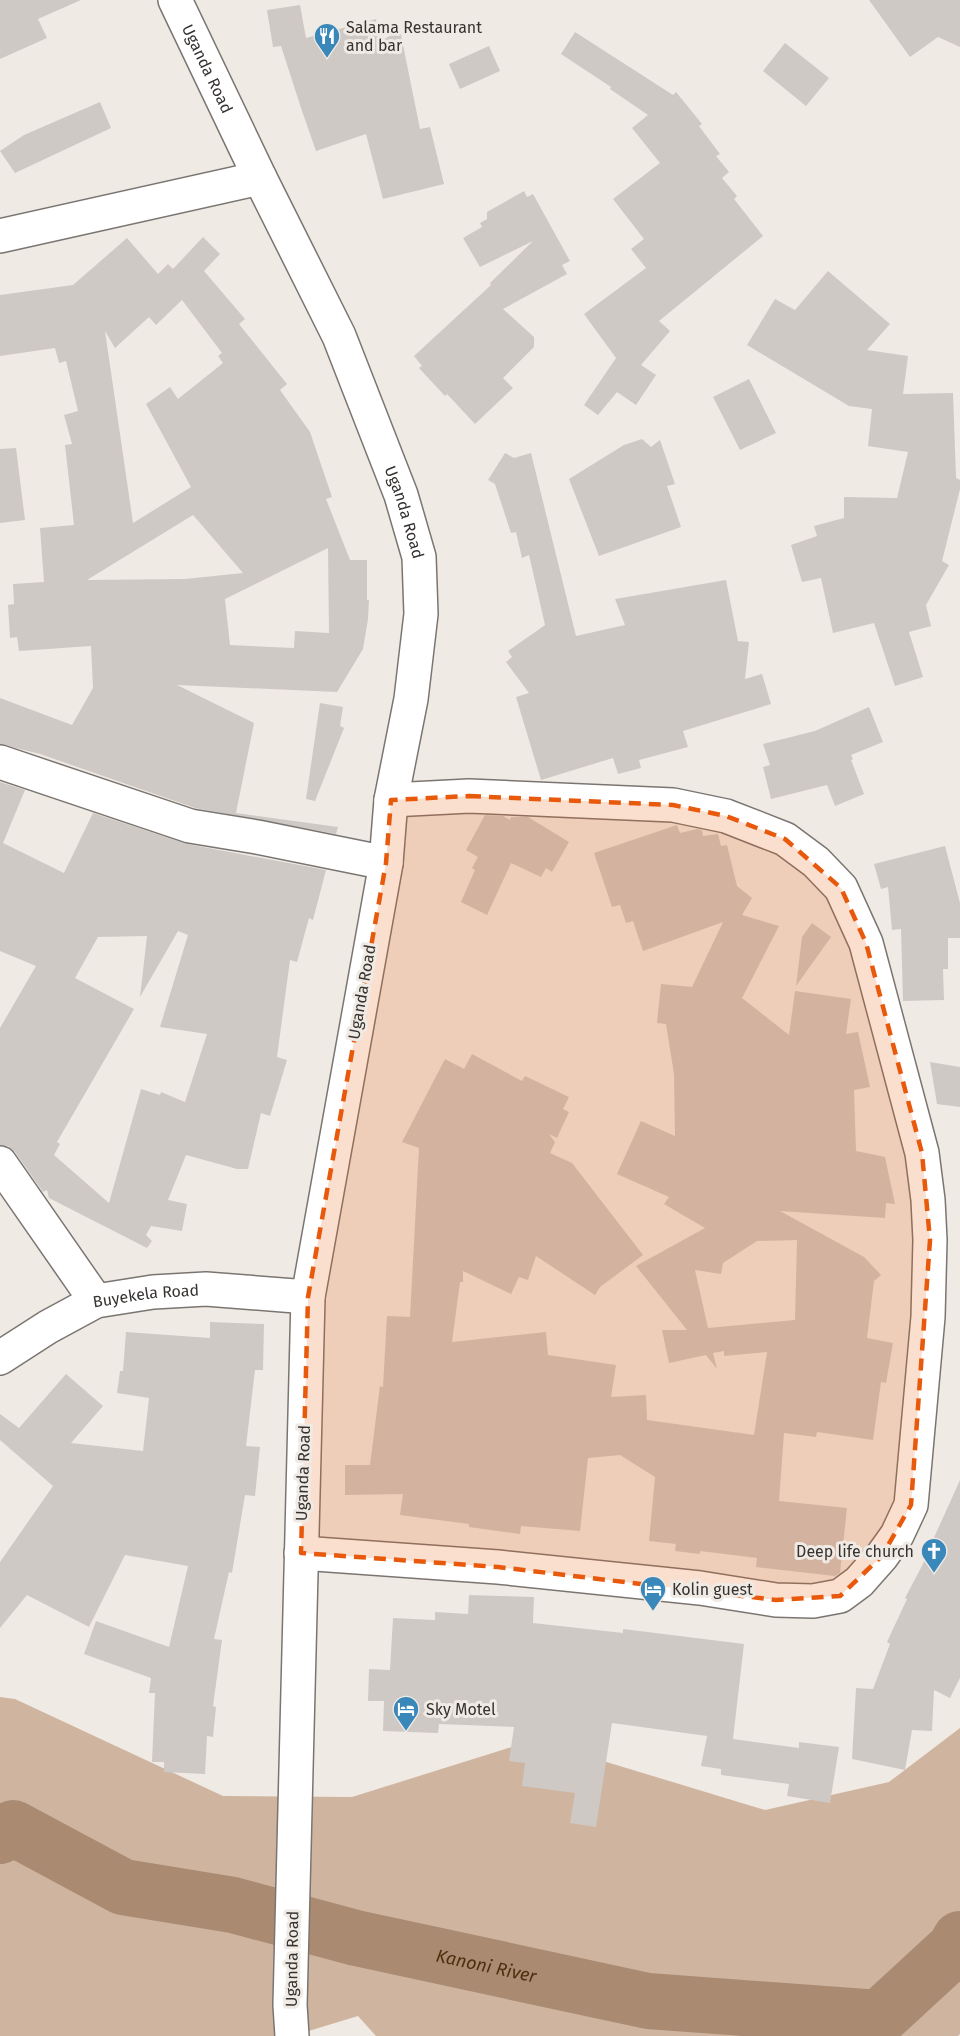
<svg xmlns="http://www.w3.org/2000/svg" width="960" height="2036" font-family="'Fira Sans',sans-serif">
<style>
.green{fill:#cfb5a0}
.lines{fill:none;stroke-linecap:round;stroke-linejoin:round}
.river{stroke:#aa8b72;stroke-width:56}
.building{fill:#cfc9c5;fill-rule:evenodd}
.street-casing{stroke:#7b7571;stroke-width:36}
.primary-casing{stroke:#7b7571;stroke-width:36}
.street{stroke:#fff;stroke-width:33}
.primary{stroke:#fff;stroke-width:33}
.marked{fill:#e8590c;fill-opacity:0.2;stroke:#e8590c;stroke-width:4.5;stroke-dasharray:12 8;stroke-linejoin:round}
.labels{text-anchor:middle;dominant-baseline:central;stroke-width:6;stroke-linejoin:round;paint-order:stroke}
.poi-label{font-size:16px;fill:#353230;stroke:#f0eae5;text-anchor:start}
.street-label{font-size:16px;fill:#353230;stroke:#f0eae5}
.water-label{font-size:18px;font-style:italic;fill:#4f2e0e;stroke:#f0eae5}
</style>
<rect width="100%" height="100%" fill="#f0eae5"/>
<polygon class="green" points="0,1697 15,1699 223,1796 352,1797 534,1740 765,1810 889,1782 960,1728 960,2034 958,2036 376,2036 358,2016 292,2036 0,2036"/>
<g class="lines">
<path class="river" id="s1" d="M0 1836 13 1828 123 1887 233 1905 356 1938 648 2001 879 2018 955 1948 960 1939"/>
</g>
<g class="building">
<polygon points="0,0 81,0 38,19 47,38 0,59"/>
<polygon points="869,0 960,0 960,47 938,37 910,57"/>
<polygon points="300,5 306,38 376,19 381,41 400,30 420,129 430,127 444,184 383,199 366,134 316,151 302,111 281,46 273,47 267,10"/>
<polygon points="575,32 673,95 676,92 702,124 699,126 720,154 716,156 729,172 722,178 737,196 734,199 763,236 659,321 670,331 641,365 656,375 636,405 617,392 598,415 584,405 616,358 584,314 646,268 631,249 644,239 613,199 660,163 632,128 648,115 610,89 611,87 561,54"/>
<polygon points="785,43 829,78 806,106 763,71"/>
<polygon points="489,46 500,71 460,89 449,64"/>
<polygon points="100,102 111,128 15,173 0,151 24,135"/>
<polygon points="524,191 527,197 533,194 570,261 562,265 567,274 503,309 534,337 534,347 503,378 513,388 475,424 447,394 445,396 419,368 422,366 414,356 491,285 490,283 533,241 480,267 463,238 482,227 480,223 487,219 487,212"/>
<path d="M203 237 220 254 204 271 245 319 239 324 287 384 280 390 310 432 332 497 326 499 350 560H367V600H369L368 619 363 649 337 692 177 685 254 723 236 813 338 827 336 834 195 808 40 754 0 744V698L72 725 93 688 91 646 19 651 17 637 10 638 8 605 14 604 13 584 44 582 40 528 74 525 65 445 72 444 64 415 78 411 66 361 59 363 55 348 0 356V295L73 285 127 238 158 274 168 264 173 269ZM182 300 222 353 218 356 223 363 178 399 170 387 146 404 191 487 133 523 105 331 115 348 149 317 156 325ZM193 515 243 573 185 579 87 580ZM328 548 329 633 295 631 294 648 230 645 225 599Z"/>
<polygon points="828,271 890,324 867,350 908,356 903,394 953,393 956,478 960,480 960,489 942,561 949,565 926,605 931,626 909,632 923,677 895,686 874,623 833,633 821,578 802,582 791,545 817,536 814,526 844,518 844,497 897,498 908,452 868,446 872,409 849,406 747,345 775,299 795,310"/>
<polygon points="749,379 776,433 740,450 713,397"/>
<polygon points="642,439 651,447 660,440 675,484 667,486 681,527 599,556 569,479 624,445"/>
<polygon points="16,448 25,520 0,523 0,449"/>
<polygon points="505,453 514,458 531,453 576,636 625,625 615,599 726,580 738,641 749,642 745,679 762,674 771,704 683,731 688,747 639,760 641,768 618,774 613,758 541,780 516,697 529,693 506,662 512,657 508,651 545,625 529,555 522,558 516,532 511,533 495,484 488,480"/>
<polygon points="320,703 343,707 340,726 344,728 315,801 306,799"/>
<polygon points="869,707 883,742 851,755 853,759 851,760 864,794 835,806 827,785 771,799 763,767 770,765 763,744 815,731"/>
<path d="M0 782 25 790 3 843 64 873 93 813 187 844 326 870 313 920 309 918 297 962 290 960 277 1057 287 1060 270 1116 261 1113 248 1169H237L186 1155 168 1200 187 1204 182 1231 151 1226 146 1235 152 1241 147 1248 49 1198 47 1190 43 1192 15 1152 8 1146 0 1145V1028L36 966 0 951ZM178 931 188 935 160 1027 207 1034 185 1102 161 1092 160 1095 141 1089 109 1203 54 1155 60 1144 57 1142 134 1009 75 978 98 937 147 936 140 997Z"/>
<polygon points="485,815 503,816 510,820 511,817 528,817 569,842 552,872 546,868 541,877 511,863 487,915 461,902 475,870 472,868 478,857 466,850"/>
<path d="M677 825 680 833 697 829 702 830 703 836 718 834 721 846 727 845 737 886 752 898 742 915 779 926 742 998 789 1035 795 991 851 999 846 1034 858 1032 870 1087 854 1090 856 1151 885 1157 895 1204 886 1203 885 1218 780 1211 864 1257 881 1275 874 1281 867 1338 893 1343 886 1383 881 1382 873 1440 817 1432 816 1437 784 1433 779 1501 847 1508 840 1573 835 1576 756 1567 757 1558 700 1551V1554L675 1551 676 1544 649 1541 655 1477 620 1455 588 1458 580 1531 521 1526 520 1534 469 1527V1524L400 1515 403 1494 345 1495V1465H370L380 1386 383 1387 387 1316 410 1317 419 1148 402 1142 445 1059 464 1069 472 1054 522 1081 525 1076 569 1097 563 1109 569 1112 557 1138 549 1134 555 1142 550 1153 572 1163 643 1255 600 1287 595 1295 536 1256 528 1280 519 1277 511 1294 463 1271V1282H460L452 1342 546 1332 548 1355 616 1365 611 1397 646 1395 647 1420 754 1435 767 1352 724 1356V1351L713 1353 717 1369 706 1355 669 1363 662 1330H687L636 1266 705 1228 664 1204 669 1197 617 1174 641 1121 675 1136 674 1074 666 1024 657 1023 661 984 692 987 723 922 643 951 633 921 626 923 620 905 612 907 594 853ZM797 1240 795 1320 708 1328 695 1270 721 1274 723 1263 757 1241Z"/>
<polygon points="945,846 960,903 960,938 948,938 948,969 943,969 944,1000 903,1001 901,929 892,930 888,887 881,889 874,864"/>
<polygon points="812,923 831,937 796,986 802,937"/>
<polygon points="930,1062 960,1067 960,1107 937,1104"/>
<polygon points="210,1322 264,1324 263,1370 255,1370 246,1446 260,1447 255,1496 245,1495 232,1573 229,1572 214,1639 222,1640 213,1706 216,1707 213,1737 207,1736 205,1774 164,1772 164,1762 152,1762 155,1693 149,1693 151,1678 84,1654 96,1621 169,1647 188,1566 125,1555 89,1627 27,1595 0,1628 0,1562 53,1486 0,1440 0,1414 19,1428 66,1374 103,1406 71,1443 143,1451 149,1398 117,1393 120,1371 123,1371 126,1332 210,1338"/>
<polygon points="960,1480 960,1678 950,1698 934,1690 932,1731 912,1730 905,1770 852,1759 856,1688 873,1689 890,1644 887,1642 907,1599 905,1598 934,1543 932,1542"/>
<polygon points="469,1595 534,1597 533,1623 623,1633 623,1629 744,1644 733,1739 799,1748 799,1742 839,1747 830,1803 787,1796 789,1784 721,1775 721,1769 701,1766 707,1736 612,1723 596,1827 570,1823 575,1793 522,1786 525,1763 509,1761 514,1727 439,1724 438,1733 383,1731 384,1701 368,1701 369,1669 390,1670 393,1618 435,1620 435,1612 468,1614"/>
</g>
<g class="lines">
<g class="street-casing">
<g id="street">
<polyline points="0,236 260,178"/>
<polyline points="0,762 190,826 257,837 386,863"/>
<polyline points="0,1163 96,1301"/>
<path id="s2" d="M0 1358 48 1327 96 1301 153 1292 206 1289 308 1297"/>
<polyline points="301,1553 498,1567 700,1588 776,1600 813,1601 840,1596 859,1582 882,1556 897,1535 911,1505 928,1317 930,1240 928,1200 922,1153 866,943 841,888 816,862 785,839 726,816 673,805 469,796 391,800"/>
</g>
</g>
<g class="primary-casing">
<g id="primary">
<path id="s3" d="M175 0 260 178 339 336 401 495 419 557 421 614 411 699 391 800 386 863 308 1297 290 2005 292 2036"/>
</g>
</g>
<use href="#street" class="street"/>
<use href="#primary" class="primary"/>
</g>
<path class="marked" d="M469 796 673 805 726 816 785 839 841 888 866 943 922 1153 930 1240 911 1505 882 1556 840 1596 776 1600 498 1567 301 1553 308 1297 386 863 391 800Z"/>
<defs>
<g id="restaurant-pin" transform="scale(1.35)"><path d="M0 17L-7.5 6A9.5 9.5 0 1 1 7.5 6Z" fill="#3a87ba" stroke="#f0eae5"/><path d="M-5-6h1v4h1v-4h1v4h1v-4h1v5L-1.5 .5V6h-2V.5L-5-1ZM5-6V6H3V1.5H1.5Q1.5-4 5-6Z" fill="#fff"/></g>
<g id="church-pin" transform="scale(1.35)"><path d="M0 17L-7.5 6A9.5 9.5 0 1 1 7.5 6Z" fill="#3a87ba" stroke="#f0eae5"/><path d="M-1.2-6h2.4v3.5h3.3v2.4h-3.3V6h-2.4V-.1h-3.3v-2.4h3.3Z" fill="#fff"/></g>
<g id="hotel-pin" transform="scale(1.35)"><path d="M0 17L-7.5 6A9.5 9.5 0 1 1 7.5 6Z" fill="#3a87ba" stroke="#f0eae5"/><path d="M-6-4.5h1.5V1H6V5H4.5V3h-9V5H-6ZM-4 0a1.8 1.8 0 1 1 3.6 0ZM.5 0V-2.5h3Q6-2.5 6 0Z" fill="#fff"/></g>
</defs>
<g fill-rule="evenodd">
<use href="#restaurant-pin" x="327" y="36"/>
<use href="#church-pin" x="934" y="1551"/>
<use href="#hotel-pin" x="653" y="1589"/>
<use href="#hotel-pin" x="406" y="1709"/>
</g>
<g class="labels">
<g class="poi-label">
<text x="346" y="27">Salama Restaurant<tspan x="346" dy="18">and bar</tspan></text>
<text x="914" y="1551" text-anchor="end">Deep life church</text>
<text x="672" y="1589">Kolin guest</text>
<text x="426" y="1709">Sky Motel</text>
</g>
<g class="street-label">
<text stroke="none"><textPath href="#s3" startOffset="76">Uganda Road</textPath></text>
<text stroke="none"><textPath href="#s3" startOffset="562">Uganda Road</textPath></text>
<text transform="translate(362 992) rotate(-80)">Uganda Road</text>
<text stroke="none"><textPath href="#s2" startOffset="162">Buyekela Road</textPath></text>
<text transform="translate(303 1473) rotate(-88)">Uganda Road</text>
<text transform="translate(292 1959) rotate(-89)">Uganda Road</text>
</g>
<g class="water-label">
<text stroke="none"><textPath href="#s1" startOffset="512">Kanoni River</textPath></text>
</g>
</g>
</svg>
